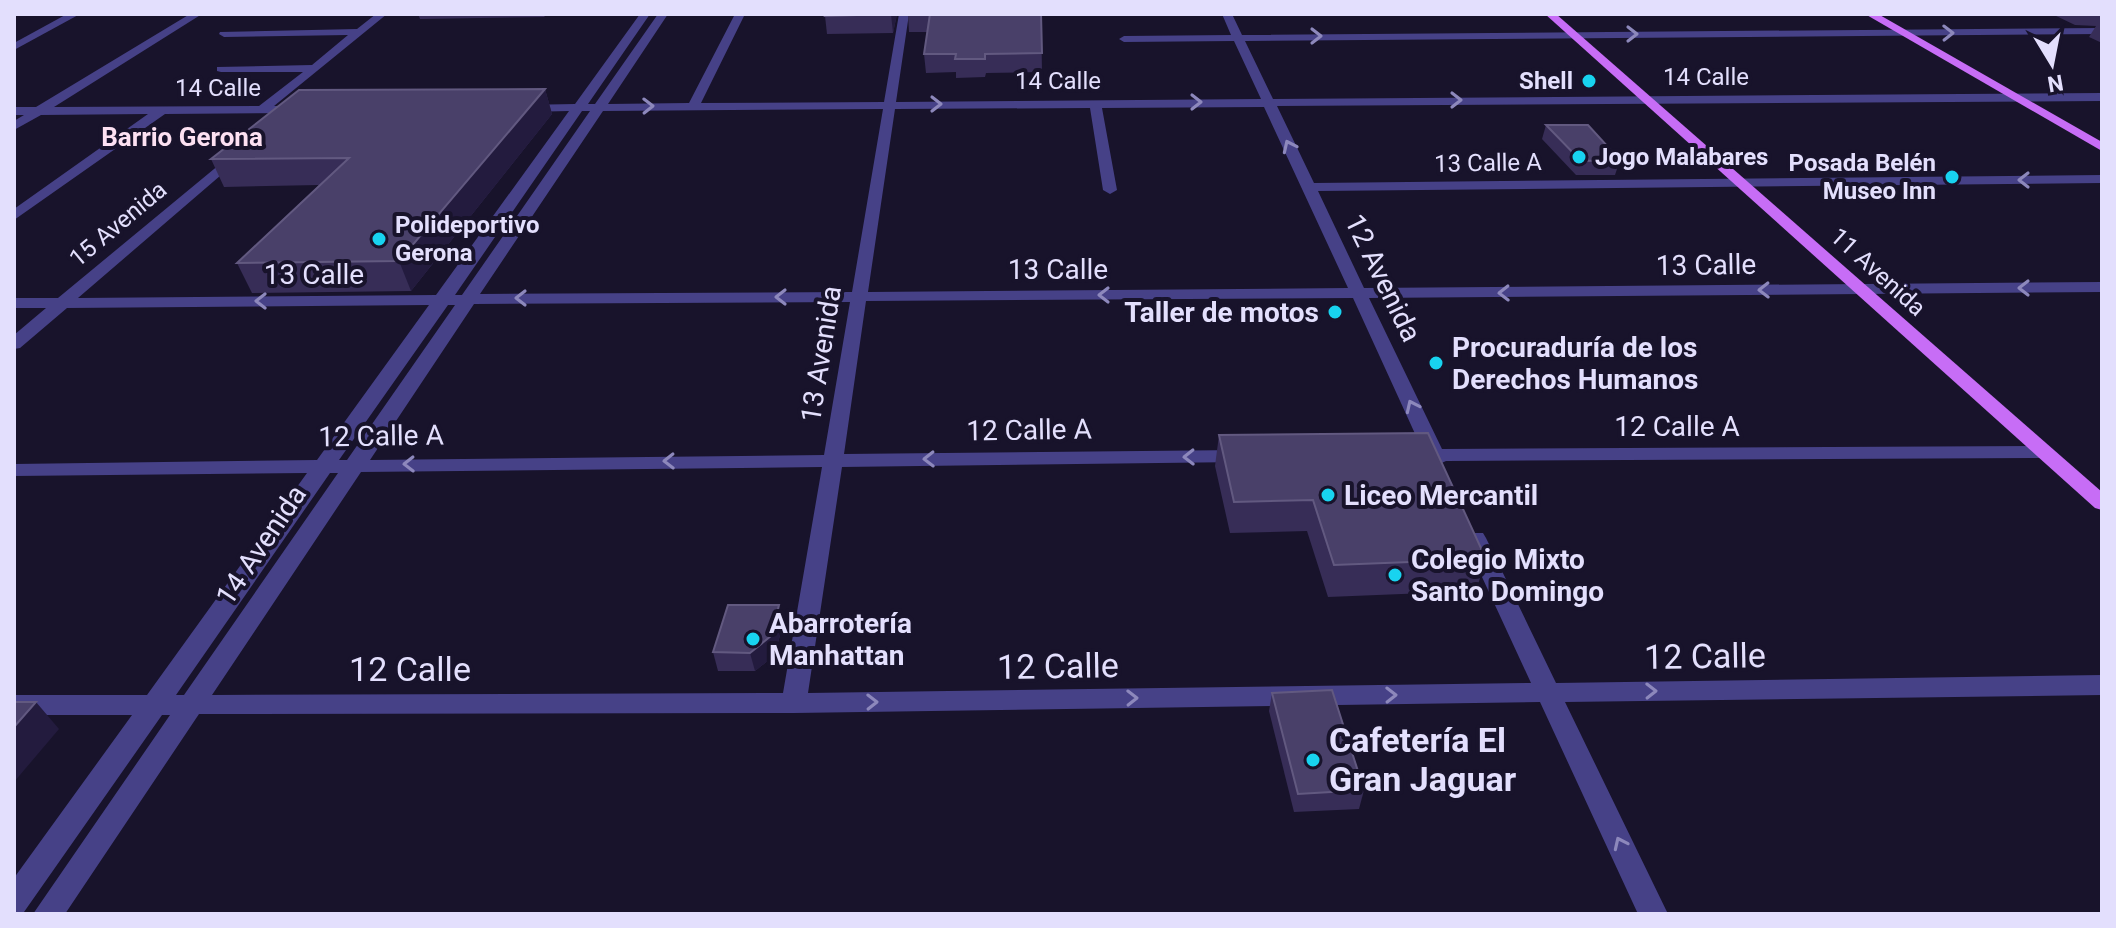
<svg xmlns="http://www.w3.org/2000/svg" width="2116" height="928" font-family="Roboto,sans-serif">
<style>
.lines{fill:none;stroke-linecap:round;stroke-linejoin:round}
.minor{fill:#464187;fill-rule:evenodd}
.major{fill:#c76df6;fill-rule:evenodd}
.wall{fill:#372d57}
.shaded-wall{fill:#231b3e}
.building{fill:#494069;stroke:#625980;stroke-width:2}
.oneway{stroke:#8d88bc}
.poi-dot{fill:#18d3f0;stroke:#18132b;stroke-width:3}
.labels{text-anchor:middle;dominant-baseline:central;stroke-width:8;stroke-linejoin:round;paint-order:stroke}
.far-street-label{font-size:24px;fill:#e3dffd;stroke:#18132b}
.far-poi-label{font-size:24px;font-weight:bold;fill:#e3dffd;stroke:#18132b;text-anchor:end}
.far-neighbourhood-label{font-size:26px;font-weight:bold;fill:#fde1f2;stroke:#18132b}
.street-label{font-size:28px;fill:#e3dffd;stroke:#18132b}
.poi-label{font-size:28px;font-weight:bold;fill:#e3dffd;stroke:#18132b;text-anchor:start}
.near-street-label{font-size:34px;fill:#e3dffd;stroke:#18132b}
.near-poi-label{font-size:34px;font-weight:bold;fill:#e3dffd;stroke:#18132b;text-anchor:start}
</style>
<rect width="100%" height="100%" fill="#18132b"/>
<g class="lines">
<g class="minor">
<polygon points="67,14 80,14 14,50 14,43"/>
<polygon points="190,14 202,14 54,107 259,106 303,72 221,72 217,71 217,67 312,65 348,35 224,37 219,34 220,32 357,29 376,14 387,14 274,106 298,106 304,110 302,113 165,114 14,220 14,209 148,114 41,115 14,130 14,121 24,115 14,115 14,107 36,107"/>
<path d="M640 14H650L588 104H595L658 14H668L608 104 689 103 735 14H745L701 103 884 102 899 14H909L896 102 1261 99 1234 41 1124 42 1119 39 1124 36 1231 35 1222 14H1232L1242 35 2102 28V34L1245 41 1273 99 2102 93V101L1277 106 1314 183 2102 175V183L1318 191 1364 288 2102 282V292L1369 298 1442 449 2045 446 2055 452 2045 458 1446 461 1437 465 1406 459 1403 455 1406 451 1422 449 1353 298 866 301 844 454 1241 450 1251 456 1241 462 842 467 808 693 1531 683 1464 538 1467 533H1483L1486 538 1556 683 2102 675V695L1565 702 1668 914H1638L1540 702 794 713 199 714 65 914H33L170 715H162L24 912 14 914V878L132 715H14V695H147L307 473 14 476V464L317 460 429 305 67 308 20 348 14 349V335L46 308H14V298H58L237 150 244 154 242 157 78 298 436 295 569 111 526 112 520 108 522 105 575 104ZM1264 107 1348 288 868 292 895 109 1090 108 1103 190 1110 194 1117 190 1102 108ZM883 109 852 292 480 294 603 111ZM582 111H590L462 295H455ZM850 302 824 455 370 460 474 304ZM448 305H455L347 460H339ZM822 467 783 693 212 695 361 472ZM330 473H338L184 695H176Z"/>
</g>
<g class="major">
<polygon points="1545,14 1556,14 2102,492 2102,510 2095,508"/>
<polygon points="1865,14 1878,14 2102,142 2102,151"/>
</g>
</g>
<g class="wall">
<polygon points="418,14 547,14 544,17 420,19"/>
<polygon points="897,14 893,33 827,34 825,16"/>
<polygon points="908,14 1041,14 1042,72 986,73 985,77 956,78 956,72 926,73 924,54 927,32 909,32"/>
<polygon points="2052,14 2102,14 2102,43 2089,37 2096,26 2075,25"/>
<polygon points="545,89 552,114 411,291 252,293 237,263 319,185 224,187 211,159"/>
<polygon points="1546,125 1620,160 1615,175 1576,175 1542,139"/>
<polygon points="1219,435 1486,559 1476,591 1328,597 1307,531 1230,533 1215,466"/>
<polygon points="783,623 775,655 755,671 718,671 713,652"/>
<polygon points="1272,693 1364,790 1359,809 1294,812 1269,711"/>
</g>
<g class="shaded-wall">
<polygon points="891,14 897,14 893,33"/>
<polygon points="545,89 552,114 411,291 399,261"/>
<polygon points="779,605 783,623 775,655 755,671 750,653"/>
<polygon points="36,702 59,729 14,782 14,727"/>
</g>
<g class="building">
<polygon points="826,14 891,14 825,16"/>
<polygon points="908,14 1041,14 1042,53 985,54 985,59 955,59 956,54 924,54 930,14"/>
<polygon points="545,89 399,261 237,263 349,158 211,159 299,90"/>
<polygon points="1546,125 1588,125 1620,160 1581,161"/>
<polygon points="1428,433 1486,559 1334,565 1313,500 1234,502 1219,435"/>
<polygon points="728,605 779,605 771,636 750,653 713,652"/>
<polygon points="1332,690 1364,790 1298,794 1272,693"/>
<polygon points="14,702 36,702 14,727"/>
</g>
<defs><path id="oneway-chevron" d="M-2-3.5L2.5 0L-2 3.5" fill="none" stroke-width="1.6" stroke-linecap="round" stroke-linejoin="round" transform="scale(2)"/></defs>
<g class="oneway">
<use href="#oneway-chevron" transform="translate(1948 33) rotate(-1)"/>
<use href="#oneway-chevron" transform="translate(1632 34)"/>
<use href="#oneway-chevron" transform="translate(1316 36)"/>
<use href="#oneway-chevron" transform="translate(1456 100)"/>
<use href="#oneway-chevron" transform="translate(1196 102)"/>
<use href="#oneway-chevron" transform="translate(936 104)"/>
<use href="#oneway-chevron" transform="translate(648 106) rotate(-1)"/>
<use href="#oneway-chevron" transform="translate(1289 146) rotate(-115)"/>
<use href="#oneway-chevron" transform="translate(2024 180) rotate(180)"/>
<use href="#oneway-chevron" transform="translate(2024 288) rotate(180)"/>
<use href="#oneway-chevron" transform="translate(1764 290) rotate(179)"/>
<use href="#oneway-chevron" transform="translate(1504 293) rotate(179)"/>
<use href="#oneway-chevron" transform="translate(1104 295) rotate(180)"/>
<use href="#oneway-chevron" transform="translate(781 297) rotate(180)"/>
<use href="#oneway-chevron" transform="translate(521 298) rotate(180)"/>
<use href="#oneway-chevron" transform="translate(261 301) rotate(180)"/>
<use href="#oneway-chevron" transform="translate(1412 406) rotate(-115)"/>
<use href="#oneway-chevron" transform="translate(1189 457) rotate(179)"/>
<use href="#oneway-chevron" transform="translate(929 459) rotate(179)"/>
<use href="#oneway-chevron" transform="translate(669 461) rotate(179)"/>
<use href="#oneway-chevron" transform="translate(409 464) rotate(179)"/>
<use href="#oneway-chevron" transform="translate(1651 691) rotate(-1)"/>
<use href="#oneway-chevron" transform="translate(1391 695) rotate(-1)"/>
<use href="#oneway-chevron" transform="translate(1132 698) rotate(-1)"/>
<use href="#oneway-chevron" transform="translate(872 702) rotate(-1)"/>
<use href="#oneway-chevron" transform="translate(1620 843) rotate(-115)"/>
</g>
<g class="poi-dot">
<circle cx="1589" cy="81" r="8"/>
<circle cx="1579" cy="157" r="8"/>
<circle cx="1952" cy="177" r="8"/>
<circle cx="379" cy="239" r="8"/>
<circle cx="1335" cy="312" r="8"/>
<circle cx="1436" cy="363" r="8"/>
<circle cx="1328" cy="495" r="8"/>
<circle cx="1395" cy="575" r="8"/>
<circle cx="753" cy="639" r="8"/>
<circle cx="1313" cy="760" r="8"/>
</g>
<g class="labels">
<g class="far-street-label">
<text x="1706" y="77">14 Calle</text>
<text x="1058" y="81">14 Calle</text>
<text x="218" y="88">14 Calle</text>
<text transform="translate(1488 163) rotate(-1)">13 Calle A</text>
<text transform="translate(118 224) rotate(-40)">15 Avenida</text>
<text transform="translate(1878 272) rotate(42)">11 Avenida</text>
</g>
<g class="far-poi-label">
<text x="1573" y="81">Shell</text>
<text x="1595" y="157" text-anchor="start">Jogo Malabares</text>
<text x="1936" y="163">Posada Belén<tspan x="1936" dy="28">Museo Inn</tspan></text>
<text x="395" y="225" text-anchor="start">Polideportivo<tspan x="395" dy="28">Gerona</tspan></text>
</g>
<g class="far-neighbourhood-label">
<text x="182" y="137">Barrio Gerona</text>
</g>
<g class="street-label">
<text transform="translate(1706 265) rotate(-1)">13 Calle</text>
<text x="1058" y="269">13 Calle</text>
<text x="314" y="274">13 Calle</text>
<text transform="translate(1383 278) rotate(64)">12 Avenida</text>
<text transform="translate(821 354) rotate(-81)">13 Avenida</text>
<text x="1677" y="426">12 Calle A</text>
<text transform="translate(1029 430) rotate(-1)">12 Calle A</text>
<text transform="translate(381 436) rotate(-1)">12 Calle A</text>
<text transform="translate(261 545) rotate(-56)">14 Avenida</text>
</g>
<g class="poi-label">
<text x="1319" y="312" text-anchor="end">Taller de motos</text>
<text x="1452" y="347">Procuraduría de los<tspan x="1452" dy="32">Derechos Humanos</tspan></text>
<text x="1344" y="495">Liceo Mercantil</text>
<text x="1411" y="559">Colegio Mixto<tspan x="1411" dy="32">Santo Domingo</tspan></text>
<text x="769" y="623">Abarrotería<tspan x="769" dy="32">Manhattan</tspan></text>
</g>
<g class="near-street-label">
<text transform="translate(1705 656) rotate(-1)">12 Calle</text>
<text transform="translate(1058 666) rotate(-1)">12 Calle</text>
<text x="410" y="669">12 Calle</text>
</g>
<g class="near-poi-label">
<text x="1329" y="740">Cafetería El<tspan x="1329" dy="39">Gran Jaguar</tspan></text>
</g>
</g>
<rect width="2116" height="928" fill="none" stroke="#e3dffd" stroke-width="32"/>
<g transform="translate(2052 64) rotate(170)" stroke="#18132b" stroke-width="6" paint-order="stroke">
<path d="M0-6L14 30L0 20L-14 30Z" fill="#e3dffd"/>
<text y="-12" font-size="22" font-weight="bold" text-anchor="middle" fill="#e3dffd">N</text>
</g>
</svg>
